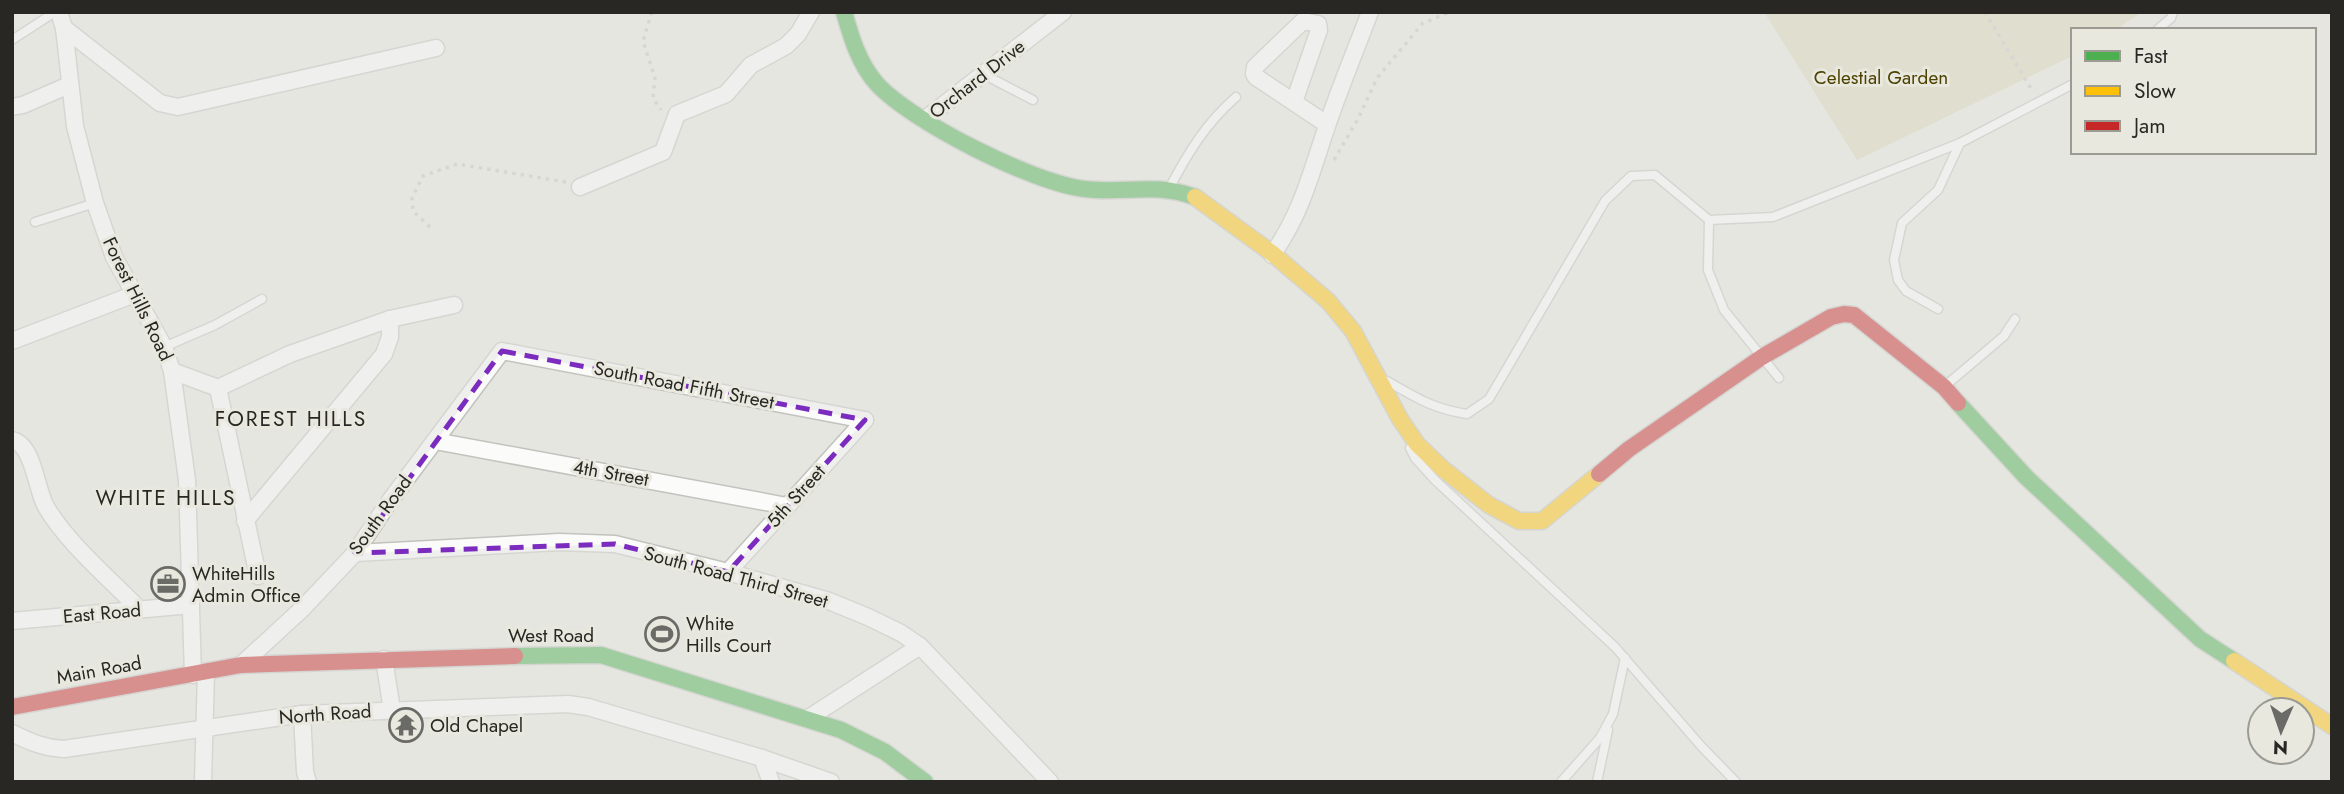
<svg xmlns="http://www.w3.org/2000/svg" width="2344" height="794" font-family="Jost,sans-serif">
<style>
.green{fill:#dad5b7}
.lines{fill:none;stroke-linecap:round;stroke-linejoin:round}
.lane-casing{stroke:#c2c2be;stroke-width:11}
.street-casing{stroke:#c2c2be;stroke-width:19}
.fast-casing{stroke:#c2c2be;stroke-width:19}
.slow-casing{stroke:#c2c2be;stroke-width:19}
.jam-casing{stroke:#c2c2be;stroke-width:19}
.path{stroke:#c4c4c1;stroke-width:3.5;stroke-dasharray:3.5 5;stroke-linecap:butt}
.lane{stroke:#fbfbfa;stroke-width:8}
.street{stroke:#fbfbfa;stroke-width:16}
.fast{stroke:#4caf50;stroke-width:16}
.slow{stroke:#ffc107;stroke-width:16}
.jam{stroke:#c62828;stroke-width:16}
.marked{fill:none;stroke:#7b2cbf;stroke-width:5;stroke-dasharray:14 9;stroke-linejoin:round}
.labels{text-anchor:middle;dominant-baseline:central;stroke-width:6;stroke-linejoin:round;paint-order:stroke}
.park-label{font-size:19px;fill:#4d4200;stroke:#e9e8de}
.street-label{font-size:19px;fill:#282723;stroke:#e9e8de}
.poi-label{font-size:19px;fill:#282723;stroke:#e9e8de;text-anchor:start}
.neighbourhood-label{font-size:21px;letter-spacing:2px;fill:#282723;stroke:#e9e8de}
</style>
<rect width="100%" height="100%" fill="#e6e6e1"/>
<polygon class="green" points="1764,12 2142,12 2115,30 2073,30 2073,56 2070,57 1857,160"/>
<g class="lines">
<g class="lane-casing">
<g id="lane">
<polyline points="2157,30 2171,18 2173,12"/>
<polyline points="12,40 55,12"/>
<polyline points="983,74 1033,100"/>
<path d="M1170 187C1188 153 1206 123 1236 97"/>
<polyline points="1709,220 1708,270 1724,310 1779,378"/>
<polyline points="35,222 95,203"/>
<polyline points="1938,309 1906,291 1898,280 1894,260 1902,223 1938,190 1960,143"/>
<polyline points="164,347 215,325 262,299"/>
<path d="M1387 381C1417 398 1433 409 1467 414L1489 399 1605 201 1631 176 1655 175 1709 220 1773 217 1960 143 2073 84"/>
<polyline points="1945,386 2004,336 2015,319"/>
<polyline points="1410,448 1415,458 1435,480 1615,647 1701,746 1736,782"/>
<polyline points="1561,782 1600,738 1613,714 1625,658"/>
<polyline points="1597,782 1608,730"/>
</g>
</g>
<g class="street-casing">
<g id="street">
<polyline points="59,12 64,28 75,126 95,203 114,257 164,347 172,371 187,480 193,675"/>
<polyline points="64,28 160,103 178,107 436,48"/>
<polyline points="1294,102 1319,30 1318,24 1303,21 1255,67 1254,74 1256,77 1322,121 1327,124"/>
<polyline points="12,107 23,105 69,85"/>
<polyline points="924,120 1063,12"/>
<polyline points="580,187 663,152 677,114 726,94 751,65 786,46 798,34 811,12"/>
<path d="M1272 255C1303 211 1311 172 1328 123 1341 85 1356 49 1370 12"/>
<polyline points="12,341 135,294"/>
<polyline points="172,371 218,388 290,354 390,319 454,305"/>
<polyline points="218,388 258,576"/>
<path d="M12 440C33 444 36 487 45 505 66 542 109 578 139 609"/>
<polyline points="435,441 787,506"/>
<polyline points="245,521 384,354 390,337 390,319"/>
<polyline points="355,553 559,542 615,544 728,572 829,601 868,617 901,633 920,646 1050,782"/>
<polyline points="728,572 865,420"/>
<polyline points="12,621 191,605"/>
<polyline points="384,659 392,710"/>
<polyline points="241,665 302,609 355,553 389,502 502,351 865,420"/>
<polyline points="302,714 305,772 308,782"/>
<polyline points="807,719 920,646"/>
<path d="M12 733C30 742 44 748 64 749L302 714 568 704 588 707 762 758 831 782"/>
<polyline points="762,758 771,782"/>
<polyline points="203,782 206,672"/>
</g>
</g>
<g class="fast-casing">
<g id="fast">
<path d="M844 12C851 37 859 64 877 84 912 122 1033 183 1085 189 1125 194 1153 182 1195 197"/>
<polyline points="1958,403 2026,477 2200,639 2234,661"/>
<polyline points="515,656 601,655 841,730 885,752 925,782"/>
</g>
</g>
<g class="slow-casing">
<g id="slow">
<polyline points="1195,197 1273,254 1328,301 1353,331 1400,419 1417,444 1443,469 1489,505 1519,521 1542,521 1599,474"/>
<polyline points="2234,661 2332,726"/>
</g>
</g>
<g class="jam-casing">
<g id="jam">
<polyline points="1599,474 1629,449 1762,357 1831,317 1844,314 1854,315 1944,387 1958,403"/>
<polyline points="12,707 241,665 515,656"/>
</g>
</g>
<g class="path">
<polyline points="652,12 643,41 655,78 653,98 661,110"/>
<polyline points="1985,12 2033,92"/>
<polyline points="1334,160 1358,119 1377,78 1423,23 1450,12"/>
<polyline points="430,227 413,211 412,198 423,176 457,164 566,182"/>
</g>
<use href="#lane" class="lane"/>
<use href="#street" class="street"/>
<use href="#fast" class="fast"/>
<use href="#slow" class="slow"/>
<use href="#jam" class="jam"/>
</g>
<path d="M0 0H2344V794H0ZM502 351 865 420 728 572 615 544 355 553Z" fill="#e6e6e1" fill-opacity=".55" fill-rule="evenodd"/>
<path class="marked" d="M502 351 865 420 728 572 615 544 355 553Z"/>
<defs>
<g id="office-ring" transform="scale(1.75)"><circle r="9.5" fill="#e9e8de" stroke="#6a6a66" stroke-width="1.5"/><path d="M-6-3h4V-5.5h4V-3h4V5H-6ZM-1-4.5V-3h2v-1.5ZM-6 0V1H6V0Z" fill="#6a6a66"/></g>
<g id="stadium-ring" transform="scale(1.75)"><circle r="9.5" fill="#e9e8de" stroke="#6a6a66" stroke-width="1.5"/><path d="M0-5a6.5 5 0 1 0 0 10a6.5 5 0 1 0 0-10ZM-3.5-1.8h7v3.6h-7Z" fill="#6a6a66"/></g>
<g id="temple-ring" transform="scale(1.75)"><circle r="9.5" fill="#e9e8de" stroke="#6a6a66" stroke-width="1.5"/><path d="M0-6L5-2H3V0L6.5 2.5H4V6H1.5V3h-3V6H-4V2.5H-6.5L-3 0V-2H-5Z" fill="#6a6a66"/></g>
</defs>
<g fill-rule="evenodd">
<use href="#office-ring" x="168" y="584"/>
<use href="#stadium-ring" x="662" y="634"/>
<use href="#temple-ring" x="406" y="725"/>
</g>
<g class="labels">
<g class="park-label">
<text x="1881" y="77">Celestial Garden</text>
</g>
<g class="street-label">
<text transform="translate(977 79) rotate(-38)">Orchard Drive</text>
<text transform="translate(138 299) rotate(64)">Forest Hills Road</text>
<text transform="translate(684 385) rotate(11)">South Road Fifth Street</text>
<text transform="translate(611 473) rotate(10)">4th Street</text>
<text transform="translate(796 496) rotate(-48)">5th Street</text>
<text transform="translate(380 515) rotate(-54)">South Road</text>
<text transform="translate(736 577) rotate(15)">South Road Third Street</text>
<text transform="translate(102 613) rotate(-5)">East Road</text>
<text x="551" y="635">West Road</text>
<text transform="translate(99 670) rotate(-10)">Main Road</text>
<text transform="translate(325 714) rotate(-4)">North Road</text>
</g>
<g class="poi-label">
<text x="192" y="573">WhiteHills<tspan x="192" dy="22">Admin Office</tspan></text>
<text x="686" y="623">White<tspan x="686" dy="22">Hills Court</tspan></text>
<text x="430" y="725">Old Chapel</text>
</g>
<g class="neighbourhood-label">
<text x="291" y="419">FOREST HILLS</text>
<text x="166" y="498">WHITE HILLS</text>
</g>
</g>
<rect width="2344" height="794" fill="none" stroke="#282723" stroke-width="28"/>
<rect x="2071" y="28" width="245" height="126" fill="#e9e8de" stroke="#9c9b93" stroke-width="2"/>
<rect x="2085" y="51" width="35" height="10" fill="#4caf50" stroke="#9c9b93" stroke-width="2"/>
<text x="2134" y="63" font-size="21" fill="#282723">Fast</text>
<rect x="2085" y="86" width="35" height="10" fill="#ffc107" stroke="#9c9b93" stroke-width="2"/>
<text x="2134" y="98" font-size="21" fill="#282723">Slow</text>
<rect x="2085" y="121" width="35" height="10" fill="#c62828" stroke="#9c9b93" stroke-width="2"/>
<text x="2134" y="133" font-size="21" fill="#282723">Jam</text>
<g transform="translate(2281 731) rotate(182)"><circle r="33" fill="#e9e8de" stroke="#9c9b93" stroke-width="2"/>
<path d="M0-5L12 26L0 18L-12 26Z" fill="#6a6a66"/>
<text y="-10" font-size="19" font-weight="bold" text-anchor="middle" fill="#282723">N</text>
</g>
</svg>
